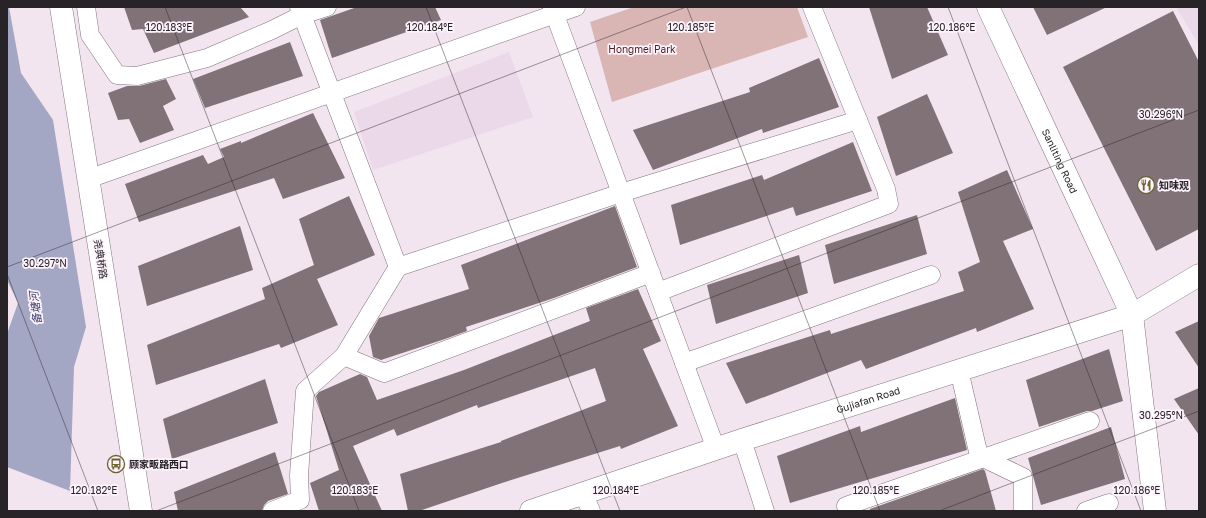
<svg xmlns="http://www.w3.org/2000/svg" width="1206" height="518" font-family="'Golos Text','Noto Sans SC',sans-serif">
<style>
.built{fill:#ebd8e8}
.green{fill:#d9b6b4}
.water{fill:#a4a7c3}
.building{fill:#817277}
.lines{fill:none;stroke-linecap:round;stroke-linejoin:round}
.minor-casing{stroke:#81757f;stroke-width:19}
.tertiary-casing{stroke:#81757f;stroke-width:23}
.minor{stroke:#fff;stroke-width:18}
.tertiary{stroke:#fff;stroke-width:22}
.ticks{fill:none;stroke:#272326;stroke-width:1;stroke-opacity:0.45}
.labels{text-anchor:middle;dominant-baseline:central;stroke-width:3.5;stroke-linejoin:round;paint-order:stroke}
.park-label{font-size:10px;fill:#4d1f1f;stroke:#fdf3fc}
.street-label{font-size:10px;fill:#272326;stroke:#fdf3fc}
.poi-label{font-size:10px;font-weight:bold;fill:#272326;stroke:#fdf3fc;text-anchor:start}
.water-label{font-size:11px;font-style:italic;fill:#383a63;stroke:#fdf3fc}
.ticks-label{font-size:10px;text-anchor:middle;fill:#272326;stroke:#fdf3fc;stroke-width:3.5;stroke-linejoin:round;paint-order:stroke}
</style>
<rect width="100%" height="100%" fill="#f2e5f0"/>
<g class="built">
<polygon points="1176,7 1199,7 1199,45"/>
<polygon points="509,52 533,117 373,170 354,112"/>
</g>
<polygon class="green" points="634,7 797,7 808,37 612,102 590,22"/>
<polygon class="water" points="7,7 9,7 21,73 53,120 86,327 74,367 70,491 7,467 7,334 18,303 7,280"/>
<g class="building">
<polygon points="124,7 240,7 249,17 154,53 143,29 132,30"/>
<polygon points="357,7 435,7 441,20 332,58 320,20"/>
<polygon points="869,7 927,7 948,55 892,79"/>
<polygon points="1033,7 1107,7 1047,35"/>
<polygon points="1173,11 1199,62 1199,229 1156,251 1063,67"/>
<polygon points="290,42 303,76 205,108 193,79"/>
<polygon points="819,58 839,107 763,133 762,129 653,170 633,130 750,92 749,88"/>
<polygon points="166,79 176,99 163,106 174,130 140,143 129,119 118,120 108,93 127,86 139,86"/>
<polygon points="927,94 953,153 896,176 877,117"/>
<polygon points="313,113 345,178 283,199 274,178 139,222 125,184 203,155 208,164 224,157 220,149 241,141 241,143"/>
<polygon points="853,142 872,191 796,216 793,207 680,245 671,205 762,175 764,180"/>
<polygon points="1007,170 1033,229 1003,241 1034,309 977,332 976,328 866,369 861,360 746,404 726,363 830,330 831,334 964,291 958,272 980,262 958,192"/>
<polygon points="349,196 375,255 317,279 338,325 281,348 279,344 156,385 147,345 265,299 262,288 314,265 299,219"/>
<polygon points="615,206 637,267 554,298 466,327 467,331 445,339 381,360 373,357 369,336 379,318 469,289 461,265"/>
<polygon points="917,215 927,254 834,284 825,245"/>
<polygon points="240,226 253,270 147,306 138,266"/>
<polygon points="799,255 808,293 716,324 707,285"/>
<polygon points="638,289 661,341 643,349 678,426 621,449 620,446 502,483 419,511 408,511 400,474 501,442 501,441 606,401 595,368 478,408 477,405 397,436 394,429 353,446 382,511 319,511 310,483 339,470 316,396 319,392 360,374 367,377 377,400 464,370 590,321 586,308"/>
<polygon points="1199,321 1199,368 1175,332"/>
<polygon points="1109,349 1123,401 1092,411 1087,411 1039,427 1026,380"/>
<polygon points="265,379 278,423 172,459 163,419"/>
<polygon points="1199,388 1199,435 1174,399"/>
<polygon points="955,398 967,450 790,503 777,456 860,426 861,432"/>
<polygon points="1111,427 1125,479 1041,505 1028,458"/>
<polygon points="275,452 288,494 268,501 264,505 262,511 178,511 174,492"/>
<polygon points="983,469 985,471 996,511 870,511 870,509"/>
</g>
<g class="lines">
<g class="minor-casing">
<g id="minor">
<polyline points="86,7 90,35 117,75 137,76 207,58 272,30 302,15 327,7"/>
<polyline points="299,7 398,267 621,193 858,120"/>
<polyline points="552,7 716,449"/>
<polyline points="88,179 555,14 576,7"/>
<polyline points="658,292 889,204 886,189 812,7"/>
<polyline points="344,356 384,373 651,273"/>
<polyline points="684,363 931,275"/>
<polyline points="959,370 979,456 1023,477 1023,511"/>
<polyline points="742,440 765,511"/>
<polyline points="583,493 591,511"/>
<polyline points="846,506 1090,421"/>
<polyline points="272,511 300,500 299,475 305,391 344,356 398,267"/>
<polyline points="1086,511 1109,503"/>
</g>
</g>
<g class="tertiary-casing">
<g id="tertiary">
<polyline points="61,7 141,511"/>
<path id="s1" d="M988 7 1132 315 1155 511"/>
<path id="s2" d="M531 511 742 440 1132 315 1199 275"/>
</g>
</g>
<use href="#minor" class="minor"/>
<use href="#tertiary" class="tertiary"/>
</g>
<path class="ticks" d="M165 7 359 511M426 7 620 511M687 7 880 511M948 7 1141 511M7 267 686 7M7 274 98 511M156 511 1199 110M939 511 1199 411"/>
<defs>
<g id="restaurant-ring" transform="scale(0.9)"><circle r="9.5" fill="#fdf3fc" stroke="#6e6430" stroke-width="1.5"/><path d="M-5-6h1v4h1v-4h1v4h1v-4h1v5L-1.5 .5V6h-2V.5L-5-1ZM5-6V6H3V1.5H1.5Q1.5-4 5-6Z" fill="#6e6430"/></g>
<g id="bus-ring" transform="scale(0.9)"><circle r="9.5" fill="#fdf3fc" stroke="#6e6430" stroke-width="1.5"/><path d="M-5-6H5V4H4V6H2V4H-2V6H-4V4H-5ZM-3.5-4V0h7V-4ZM-3.5 1.2v1.5H-2V1.2ZM2 1.2v1.5H3.5V1.2Z" fill="#6e6430"/></g>
</defs>
<g fill-rule="evenodd">
<use href="#restaurant-ring" x="1146" y="185"/>
<use href="#bus-ring" x="116" y="464"/>
</g>
<g class="labels">
<g class="park-label">
<text x="642" y="49">Hongmei Park</text>
</g>
<g class="street-label">
<text stroke="none"><textPath href="#s1" startOffset="170">Sanliting Road</textPath></text>
<text transform="translate(101 259) rotate(81)">尧典桥路</text>
<text stroke="none"><textPath href="#s2" startOffset="355">Gujiafan Road</textPath></text>
</g>
<g class="poi-label">
<text x="1159" y="185">知味观</text>
<text x="129" y="464">顾家畈路西口</text>
</g>
<g class="water-label">
<text transform="translate(35 308) rotate(-97)">备塘河</text>
</g>
</g>
<g class="ticks-label">
<text x="952" y="31">120.186°E</text>
<text x="169" y="31">120.183°E</text>
<text x="430" y="31">120.184°E</text>
<text x="691" y="31">120.185°E</text>
<text x="1161" y="118">30.296°N</text>
<text x="45" y="267">30.297°N</text>
<text x="1161" y="419">30.295°N</text>
<text x="94" y="494">120.182°E</text>
<text x="355" y="494">120.183°E</text>
<text x="616" y="494">120.184°E</text>
<text x="876" y="494">120.185°E</text>
<text x="1137" y="494">120.186°E</text>
</g>
<rect width="1206" height="518" fill="none" stroke="#272326" stroke-width="16"/>
</svg>
